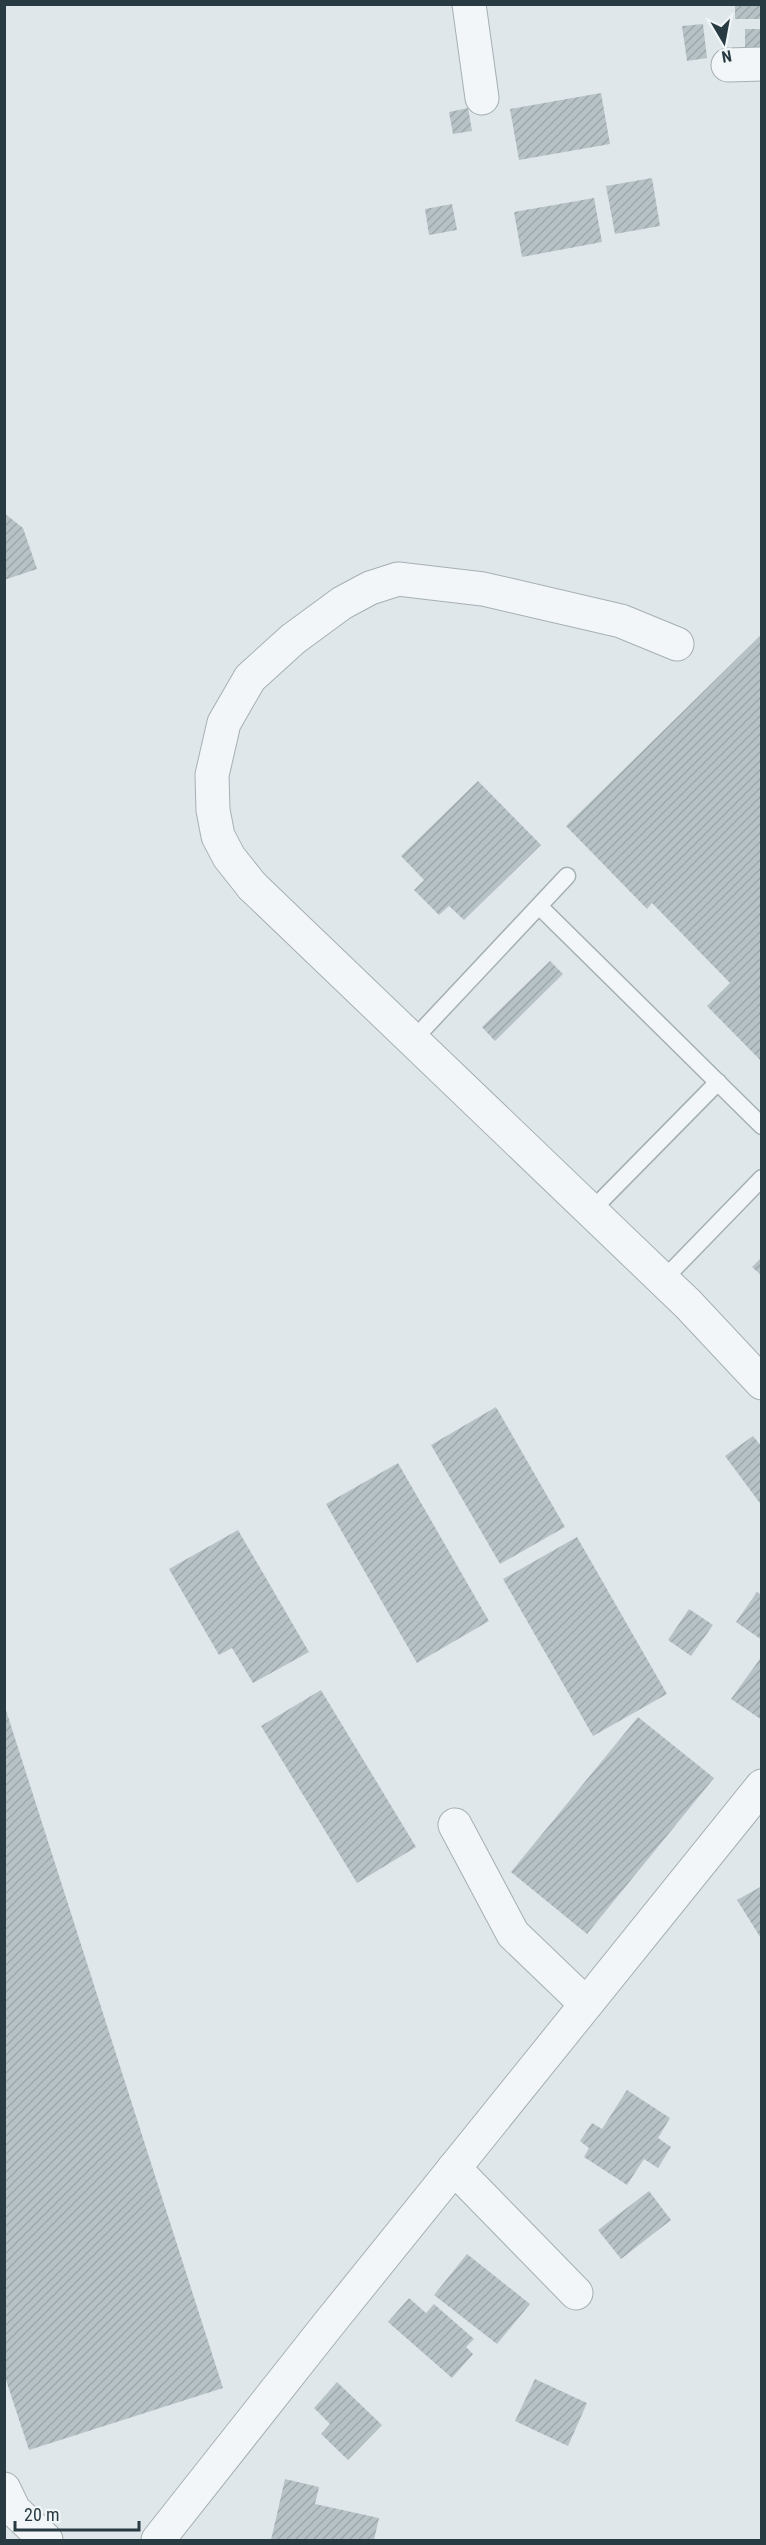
<svg xmlns="http://www.w3.org/2000/svg" width="766" height="2545" font-family="'Roboto Condensed',sans-serif">
<style>
.building{fill:url(#building-hatch)}
.lines{fill:none;stroke-linecap:round;stroke-linejoin:round}
.service-casing{stroke:#a5b0b4;stroke-width:19}
.minor-casing{stroke:#a5b0b4;stroke-width:35}
.tertiary-casing{stroke:#a5b0b4;stroke-width:35}
.service{stroke:#f3f6f8;stroke-width:16}
.minor{stroke:#f3f6f8;stroke-width:33}
.tertiary{stroke:#f3f6f8;stroke-width:33}
</style>
<defs>
<pattern id="building-hatch" width="6" height="6" patternUnits="userSpaceOnUse" patternTransform="scale(1.5)"><rect width="6" height="6" fill="#b7c2c7"/><path d="M-1 1l2-2M0 6l6-6M5 7l2-2" fill="none" stroke="#9da7ac"/></pattern>
</defs>
<rect width="100%" height="100%" fill="#e0e7ea"/>
<g class="building">
<rect x="735" y="4" width="27" height="15"/>
<polygon points="703,24 707,58 687,61 682,26"/>
<rect x="745" y="29" width="17" height="18"/>
<polygon points="601,93 610,144 519,160 510,109"/>
<polygon points="468,108 472,131 453,134 449,112"/>
<polygon points="652,178 660,226 615,234 606,186"/>
<polygon points="594,198 602,242 522,257 514,212"/>
<polygon points="452,204 457,230 429,235 425,209"/>
<polygon points="4,513 23,528 37,569 4,580"/>
<polygon points="762,634 762,1062 707,1006 730,983 652,903 647,909 566,826"/>
<polygon points="478,781 541,845 464,920 449,906 439,915 414,890 424,880 401,856"/>
<polygon points="550,961 563,974 495,1041 482,1027"/>
<polygon points="762,1257 762,1276 752,1267"/>
<polygon points="496,1407 565,1527 500,1564 431,1445"/>
<polygon points="753,1436 762,1447 762,1506 725,1456"/>
<polygon points="398,1463 489,1621 417,1663 326,1504"/>
<polygon points="238,1530 309,1652 253,1683 232,1648 219,1655 169,1569"/>
<polygon points="577,1537 667,1694 593,1736 503,1579"/>
<polygon points="757,1592 762,1595 762,1640 736,1622"/>
<polygon points="689,1609 713,1625 691,1656 668,1640"/>
<polygon points="762,1656 762,1720 731,1699"/>
<polygon points="321,1690 416,1847 357,1883 261,1726"/>
<polygon points="4,1704 223,2388 29,2450 4,2374"/>
<polygon points="638,1717 714,1778 587,1934 511,1872"/>
<polygon points="762,1886 762,1940 737,1900"/>
<polygon points="627,2090 670,2118 658,2138 671,2147 658,2168 644,2159 627,2185 584,2157 589,2148 580,2141 592,2123 602,2129"/>
<polygon points="649,2191 671,2220 621,2259 598,2230"/>
<polygon points="467,2254 530,2304 497,2344 434,2295"/>
<polygon points="409,2298 426,2313 434,2304 474,2339 466,2347 473,2354 452,2378 388,2322"/>
<polygon points="535,2379 587,2403 568,2446 515,2421"/>
<polygon points="337,2382 382,2425 348,2460 321,2434 330,2424 314,2408"/>
<polygon points="285,2479 319,2487 315,2504 379,2518 374,2540 271,2540"/>
</g>
<g class="lines">
<g class="service-casing">
<g id="service">
<polyline points="539,906 762,1126"/>
<polyline points="414,1039 567,876"/>
<polyline points="591,1211 718,1082"/>
<polyline points="663,1280 762,1178"/>
</g>
</g>
<g class="minor-casing">
<g id="minor">
<polyline points="469,4 482,98"/>
<polyline points="728,65 762,64"/>
<polyline points="252,886 229,857 218,836 213,810 212,775 224,723 250,678 293,639 342,603 370,588 398,579 483,589 621,621 677,644"/>
<polyline points="455,1825 513,1934 586,2004"/>
<polyline points="454,2168 576,2293"/>
<polyline points="4,2489 14,2510 46,2540"/>
</g>
</g>
<g class="tertiary-casing">
<g id="tertiary">
<polyline points="252,886 688,1304 762,1383"/>
<polyline points="158,2540 327,2326 762,1786"/>
</g>
</g>
<use href="#service" class="service"/>
<use href="#minor" class="minor"/>
<use href="#tertiary" class="tertiary"/>
</g>
<rect width="766" height="2545" fill="none" stroke="#283a42" stroke-width="12"/>
<g transform="translate(724 42) rotate(170)" stroke="#f0f5f7" stroke-width="4.5" paint-order="stroke">
<path d="M0-4.5L10 22L0 15L-10 22Z" fill="#283a42"/>
<text y="-9" font-size="16" font-weight="bold" text-anchor="middle" fill="#283a42">N</text>
</g>
<path d="M15 2521v9h124v-9" fill="none" stroke="#283a42" stroke-width="3"/>
<text x="24" y="2521" font-size="18" fill="#283a42" stroke="#f0f5f7" stroke-width="4.5" paint-order="stroke">20 m</text>
</svg>
